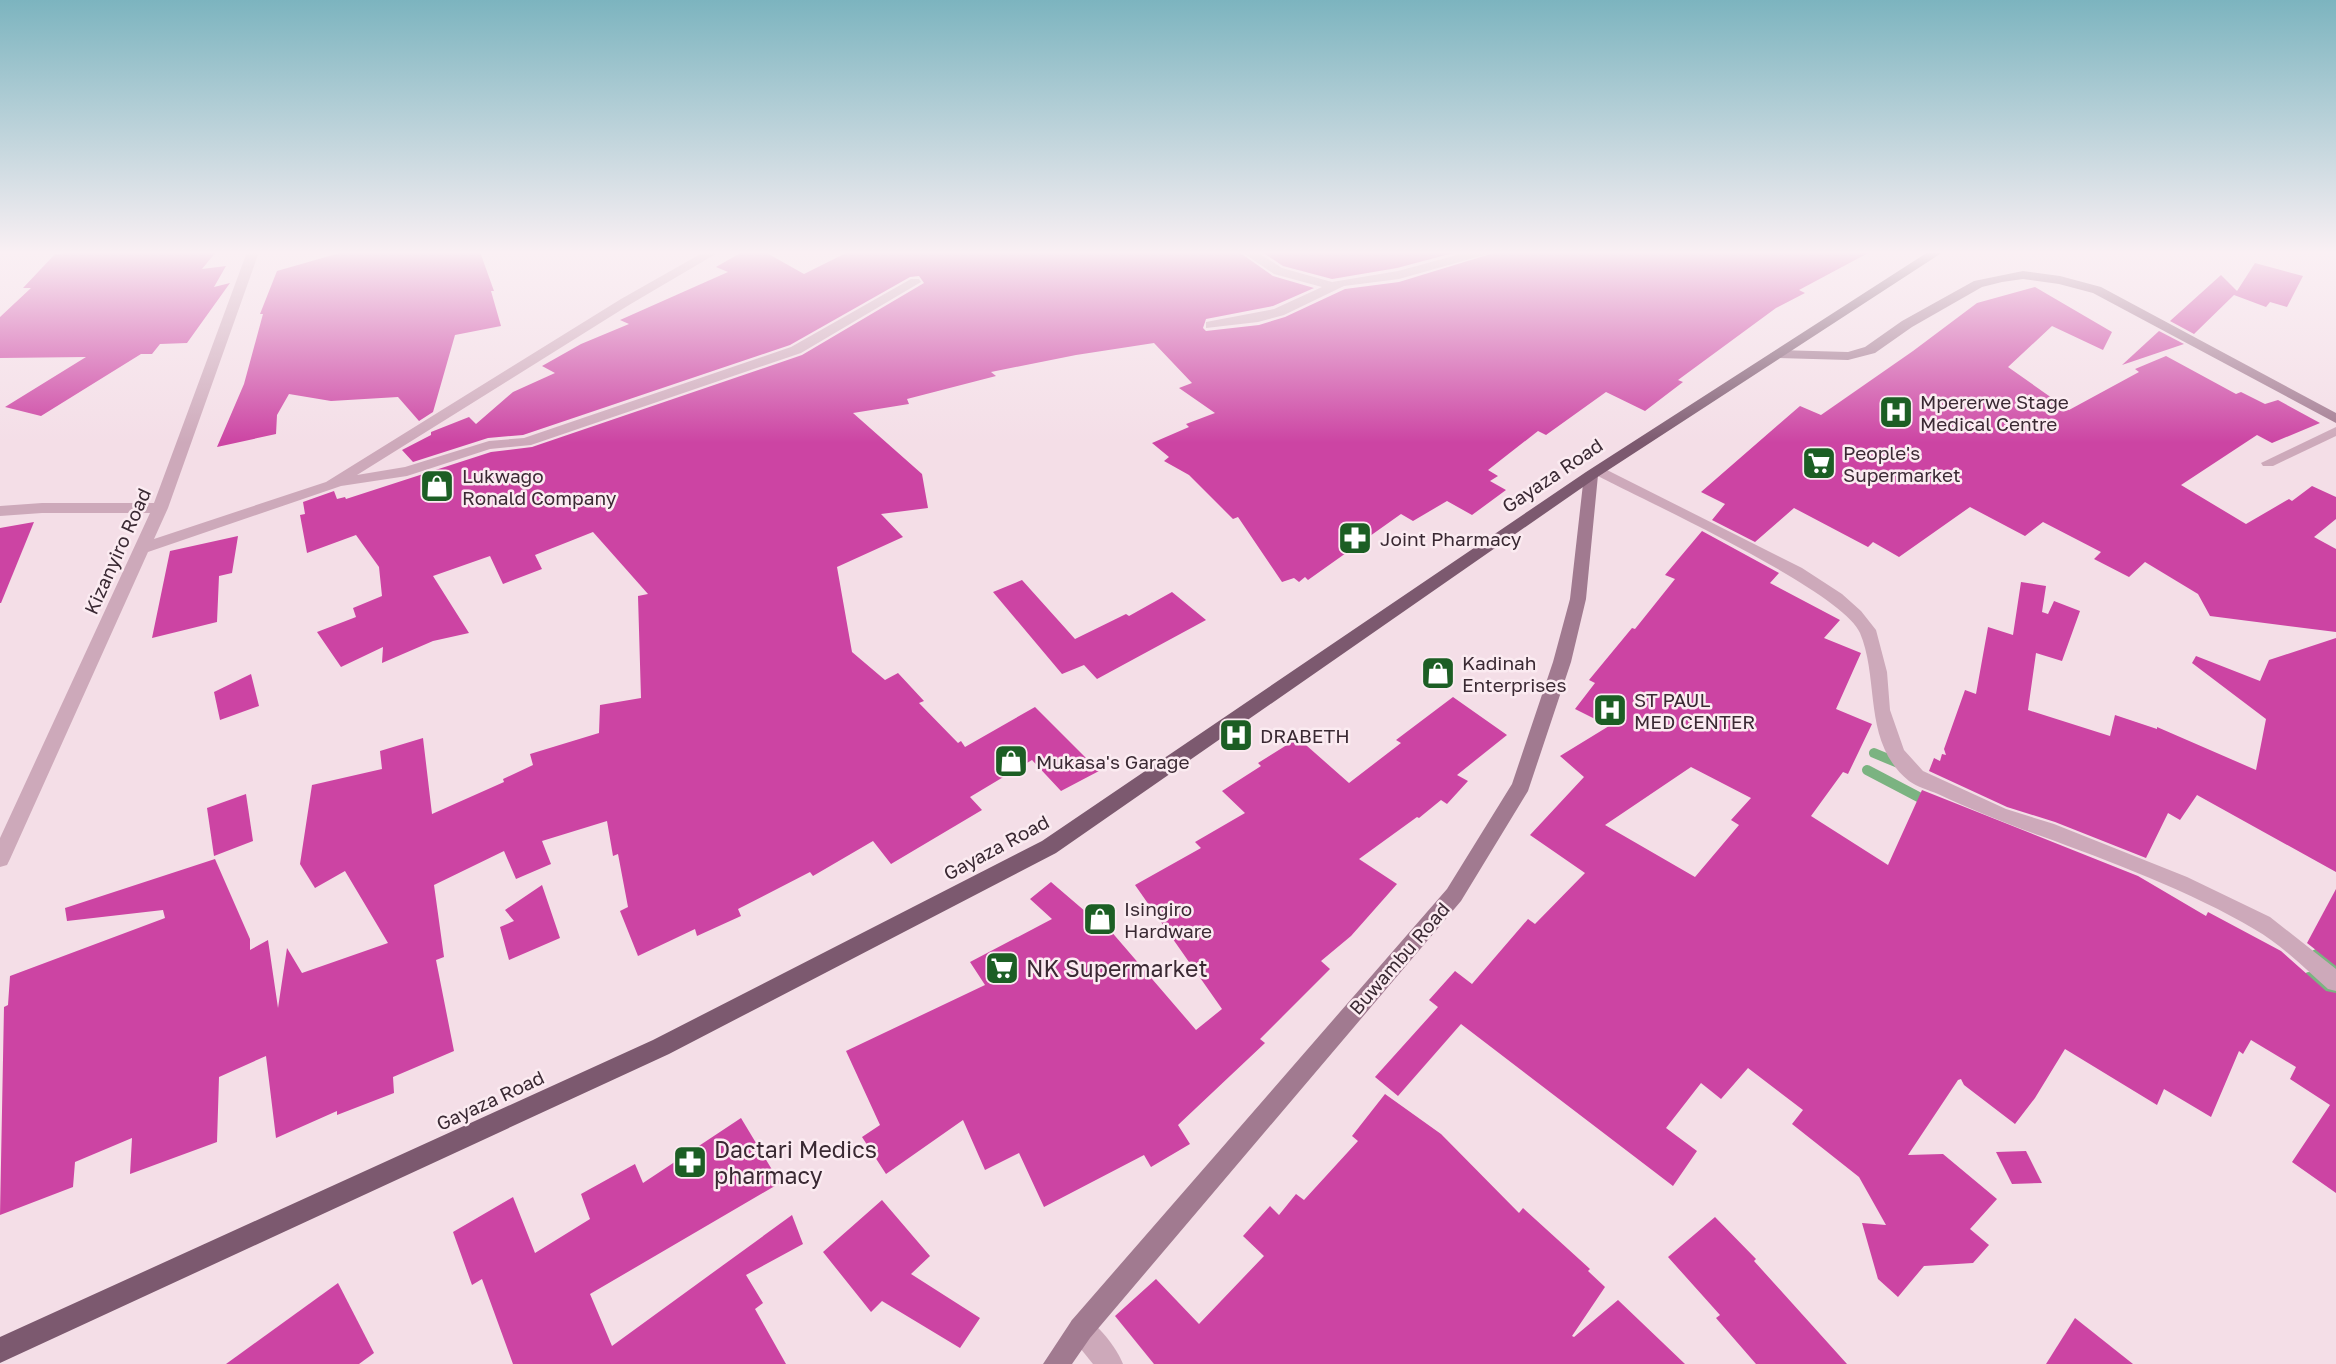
<svg xmlns="http://www.w3.org/2000/svg" width="2336" height="1364" font-family="'Golos Text',sans-serif">
<style>
.lines{fill:none;stroke-linecap:round;stroke-linejoin:round}
.stream-far1{stroke:#7bb381;stroke-width:10}
.stream{stroke:#7bb381;stroke-width:14}
.building{fill:#cc44a3;fill-rule:evenodd}
.street{fill:#cda9ba;fill-rule:evenodd}
.secondary{fill:#a17a90;fill-rule:evenodd}
.primary{fill:#7c596f;fill-rule:evenodd}
.labels{text-anchor:middle;dominant-baseline:central;stroke-width:5;stroke-linejoin:round;paint-order:stroke}
.poi-label{font-size:19px;fill:#3a2933;stroke:#fbebf1;text-anchor:start}
.street-label{font-size:19px;fill:#3a2933;stroke:#fbebf1}
.near-poi-label{font-size:23px;fill:#3a2933;stroke:#fbebf1;text-anchor:start}
</style>
<rect width="100%" height="100%" fill="#f4dee7"/>
<g class="lines">
<g class="stream-far1">
<polyline points="1874,753 1903,765"/>
<polyline points="1867,770 1930,803"/>
</g>
<g class="stream">
<polyline points="2317,956 2336,967"/>
<polyline points="2309,979 2336,995"/>
</g>
</g>
<g class="building">
<polygon points="82,252 216,252 202,269 226,266 214,287 230,283 187,343 160,344 152,354 141,354 41,416 5,407 86,357 0,358 0,317 31,288 23,288 55,254"/>
<polygon points="343,252 480,252 494,291 491,291 501,326 455,335 433,412 419,421 398,397 331,401 289,394 277,415 276,434 217,447 244,384 263,314 260,314 277,271"/>
<polygon points="742,252 765,252 804,274 848,252 1239,252 1273,276 1314,288 1273,306 1206,319 1203,328 1206,331 1259,325 1285,317 1345,289 1399,282 1497,252 1870,252 1799,290 1805,293 1776,308 1678,380 1683,382 1645,411 1606,392 1546,435 1538,431 1488,470 1498,476 1490,481 1506,490 1472,515 1447,501 1413,521 1401,514 1308,580 1305,577 1299,582 1294,578 1282,582 1238,517 1233,519 1189,475 1164,461 1169,457 1152,443 1189,427 1186,424 1215,413 1179,388 1192,383 1154,343 1076,355 991,372 996,376 907,399 909,404 853,413 922,474 928,508 881,514 903,537 837,567 852,652 885,680 898,673 924,701 919,703 958,743 961,741 965,747 1035,707 1099,771 1061,791 1032,760 970,797 982,810 891,864 873,841 813,876 810,872 738,909 741,916 697,936 695,929 638,956 620,911 628,907 618,854 613,856 607,821 542,841 551,864 516,879 504,851 434,885 444,957 436,960 454,1051 393,1077 394,1093 337,1115 337,1111 276,1138 266,1056 219,1077 217,1142 130,1174 132,1138 75,1162 73,1187 0,1215 4,1007 8,1005 10,976 165,918 163,910 67,921 65,908 215,859 250,939 250,950 268,940 278,1008 287,948 302,973 388,943 345,871 315,888 300,864 312,785 382,769 380,751 423,738 432,814 504,782 503,779 533,765 530,754 599,733 600,705 641,698 638,596 648,594 593,532 535,555 542,569 503,584 490,556 433,576 469,633 433,641 382,663 383,647 341,667 317,632 356,617 353,608 382,596 379,567 356,535 307,553 300,515 305,514 303,502 334,491 337,499 345,497 346,499 491,452 532,447 802,355 924,283 919,276 910,277 790,345 523,435 488,438 413,462 402,450 431,435 431,432 469,417 476,424 513,392 555,373 542,366 581,344 629,324 620,320 728,272 716,267"/>
<polygon points="1262,252 1457,252 1397,268 1332,279 1283,266"/>
<polygon points="2255,263 2303,276 2287,307 2270,302 2266,307 2234,295 2194,334 2170,321 2221,275 2237,291"/>
<polygon points="2035,287 2112,332 2103,350 2052,326 2008,367 2069,410 2139,372 2135,369 2166,356 2236,394 2241,392 2265,404 2278,400 2320,423 2272,443 2257,435 2181,485 2246,524 2289,499 2292,501 2312,486 2336,497 2336,519 2314,537 2336,549 2336,632 2210,616 2198,594 2145,562 2129,577 2094,559 2101,552 2043,522 2025,536 1970,507 1899,557 1873,542 1868,547 1794,508 1755,542 1712,520 1725,504 1701,492 1800,406 1821,415 1913,351 1977,303"/>
<polygon points="2159,331 2184,344 2122,365"/>
<polygon points="34,522 1,603 0,603 0,528"/>
<path d="M1702 531 1779 573 1770 583 1840 620 1824 638 1861 653 1836 709 1872 724 1848 774 1843 772 1811 816 1888 865 1922 790 2138 876 2206 916 2208 912 2281 951 2326 991 2336 993V1193L2292 1162 2330 1105 2290 1079 2296 1067 2251 1040 2243 1054 2239 1051 2211 1117 2164 1089 2157 1105 2065 1049 2035 1098 2015 1124 1964 1085 1961 1079 1958 1080 1908 1155 1943 1154 1997 1199 1970 1229 1989 1245 1973 1263 1924 1266 1898 1297 1878 1279 1862 1223 1886 1225 1859 1177 1792 1124 1803 1110 1748 1068 1721 1099 1701 1083 1666 1128 1697 1151 1673 1186 1461 1024 1398 1096 1375 1077 1438 1007 1429 1000 1455 971 1472 984 1528 919 1535 924 1585 873 1530 835 1584 777 1560 756 1609 726 1575 709 1595 683 1589 680 1632 628 1635 629 1675 579 1665 575ZM1691 767 1751 798 1731 820 1739 825 1695 877 1605 825Z"/>
<polygon points="238,536 232,573 219,576 217,622 152,638 170,551"/>
<polygon points="1022,580 1075,639 1126,614 1129,616 1172,592 1206,620 1097,679 1084,665 1062,674 993,592"/>
<polygon points="2021,582 2046,586 2042,612 2048,614 2054,601 2080,611 2062,661 2036,653 2028,710 2110,736 2115,715 2157,729 2157,727 2256,770 2266,719 2192,663 2196,656 2260,681 2269,660 2336,638 2336,872 2197,795 2180,820 2168,813 2146,858 2055,822 2007,807 1929,771 1934,758 1940,761 1942,754 1946,755 1944,749 1965,690 1976,694 1988,627 2013,635"/>
<polygon points="251,674 259,706 220,720 214,692"/>
<polygon points="1453,697 1507,735 1457,775 1468,781 1447,804 1441,800 1419,818 1417,817 1359,859 1397,884 1351,936 1321,961 1330,969 1260,1039 1265,1043 1178,1125 1190,1144 1151,1167 1144,1155 1044,1207 1019,1153 985,1170 963,1120 886,1174 862,1137 880,1125 846,1051 985,985 970,962 1052,919 1030,899 1051,882 1086,912 1091,908 1196,1030 1222,1009 1135,885 1201,848 1195,842 1245,813 1222,791 1261,766 1258,763 1298,738 1349,783 1401,743 1396,740"/>
<polygon points="246,794 253,841 214,856 207,808"/>
<polygon points="542,885 560,938 509,960 500,927 514,921 505,910"/>
<polygon points="2336,889 2336,966 2307,943"/>
<polygon points="1385,1094 1441,1134 1519,1213 1523,1208 1590,1269 1588,1271 1605,1287 1572,1336 1574,1337 1618,1300 1685,1364 1154,1364 1115,1316 1156,1279 1199,1324 1264,1256 1243,1236 1270,1206 1279,1215 1296,1194 1304,1200 1358,1141 1352,1136"/>
<polygon points="741,1118 780,1183 590,1294 612,1346 792,1215 803,1244 746,1275 763,1303 755,1309 786,1364 513,1364 482,1279 472,1285 453,1232 513,1197 535,1253 590,1219 581,1194 635,1164 643,1183"/>
<polygon points="2026,1151 2042,1183 2012,1184 1996,1152"/>
<polygon points="882,1200 930,1256 911,1274 980,1318 960,1348 882,1301 871,1312 823,1252"/>
<polygon points="1715,1217 1756,1259 1754,1261 1847,1364 1756,1364 1716,1318 1720,1315 1668,1257"/>
<polygon points="338,1283 374,1353 359,1364 226,1364"/>
<polygon points="2075,1318 2133,1364 2046,1364"/>
</g>
<g class="lines">
<g class="street">
<polygon points="247,252 259,252 168,508 154,539 326,482 621,299 704,252 719,252 629,305 357,475 405,467 489,441 524,438 791,347 911,279 919,279 921,282 801,353 531,445 490,449 407,476 341,486 148,552 10,859 7,865 0,867 0,838 150,513 42,513 0,516 0,506 42,503 154,503"/>
<polygon points="1242,252 1257,252 1282,268 1332,282 1398,271 1468,252 1495,252 1399,279 1344,286 1284,315 1258,322 1206,328 1206,322 1274,309 1322,287 1274,274"/>
<polygon points="2336,427 2336,436 2273,466 2263,466 2261,463"/>
<path d="M1599 466 1802 568 1842 594 1861 611 1876 630 1887 672 1890 710 1904 750 1923 771 2006 809 2054 824 2187 877 2270 917 2336 969V991L2328 989C2305 969 2281 944 2254 929 2194 893 2107 860 2041 836 2005 823 1972 810 1938 794 1929 790 1917 787 1909 781 1862 743 1880 680 1860 633 1843 591 1643 500 1594 474L1592 471 1594 468Z"/>
<path d="M1081 1316C1098 1323 1116 1347 1123 1364H1093L1072 1338 1068 1329 1072 1320Z"/>
</g>
<g class="secondary">
<polygon points="2023,271 2060,276 2101,287 2336,413 2336,423 2093,293 2059,284 2023,279 2002,282 1982,287 1912,327 1875,353 1848,360 1777,358 1770,354 1777,350 1848,352 1865,347 1902,321 1974,281"/>
<polygon points="1591,470 1598,475 1586,599 1571,662 1528,791 1461,901 1090,1338 1072,1364 1043,1364 1072,1320 1447,889 1512,784 1553,662 1570,599 1584,475"/>
</g>
<polygon class="primary" points="1928,252 1943,252 1596,478 1056,853 669,1054 0,1363 0,1337 653,1040 1042,841 1586,472"/>
</g>
<linearGradient id="sky" x2="0" y2="1"><stop stop-color="#7cb4bf"/><stop offset="0.57" stop-color="#faf0f4"/><stop offset="1" stop-color="#faf0f4" stop-opacity="0"/></linearGradient>
<rect width="2336" height="443" fill="url(#sky)"/>
<defs>
<g id="hospital-square" transform="scale(1.75)"><rect x="-9" y="-9" width="18" height="18" rx="4" fill="#1c5e24" stroke="#fbebf1"/><path d="M-5-5h3v3.5h4V-5h3V5h-3V1.5h-4V5h-3Z" fill="#fff"/></g>
<g id="supermarket-square" transform="scale(1.75)"><rect x="-9" y="-9" width="18" height="18" rx="4" fill="#1c5e24" stroke="#fbebf1"/><path d="M-6-5.5h2.5l.6 2H6L4.5 2H-2.5L-4.4-4H-6ZM-1.5 3.2a1.3 1.3 0 1 0 .1 0ZM3 3.2a1.3 1.3 0 1 0 .1 0Z" fill="#fff"/></g>
<g id="shop-square" transform="scale(1.75)"><rect x="-9" y="-9" width="18" height="18" rx="4" fill="#1c5e24" stroke="#fbebf1"/><path d="M-5-2.5h2.3a2.7 3.5 0 0 1 5.4 0H5L5.5 6h-11ZM-1.5-2.5h3a1.5 2.3 0 0 0-3 0Z" fill="#fff"/></g>
<g id="pharmacy-square" transform="scale(1.75)"><rect x="-9" y="-9" width="18" height="18" rx="4" fill="#1c5e24" stroke="#fbebf1"/><path d="M-2-6h4v4h4v4h-4v4h-4v-4h-4v-4h4Z" fill="#fff"/></g>
</defs>
<g fill-rule="evenodd">
<use href="#hospital-square" x="1896" y="412"/>
<use href="#supermarket-square" x="1819" y="463"/>
<use href="#shop-square" x="437" y="486"/>
<use href="#pharmacy-square" x="1355" y="538"/>
<use href="#shop-square" x="1438" y="673"/>
<use href="#hospital-square" x="1610" y="710"/>
<use href="#hospital-square" x="1236" y="735"/>
<use href="#shop-square" x="1011" y="761"/>
<use href="#shop-square" x="1100" y="919"/>
<use href="#supermarket-square" x="1002" y="968"/>
<use href="#pharmacy-square" x="690" y="1162"/>
</g>
<g class="labels">
<g class="poi-label">
<text x="1920" y="401">Mpererwe Stage<tspan x="1920" dy="22">Medical Centre</tspan></text>
<text x="1843" y="452">People's<tspan x="1843" dy="22">Supermarket</tspan></text>
<text x="462" y="475">Lukwago<tspan x="462" dy="22">Ronald Company</tspan></text>
<text x="1380" y="538">Joint Pharmacy</text>
<text x="1462" y="662">Kadinah<tspan x="1462" dy="22">Enterprises</tspan></text>
<text x="1634" y="699">ST PAUL<tspan x="1634" dy="22">MED CENTER</tspan></text>
<text x="1260" y="735">DRABETH</text>
<text x="1036" y="761">Mukasa's Garage</text>
<text x="1124" y="908">Isingiro<tspan x="1124" dy="22">Hardware</tspan></text>
</g>
<g class="street-label">
<text transform="translate(1552 475) rotate(-34)">Gayaza Road</text>
<text transform="translate(117 551) rotate(-66)">Kizanyiro Road</text>
<text transform="translate(996 847) rotate(-28)">Gayaza Road</text>
<text transform="translate(1399 958) rotate(-49)">Buwambu Road</text>
<text transform="translate(490 1100) rotate(-25)">Gayaza Road</text>
</g>
<g class="near-poi-label">
<text x="1026" y="968">NK Supermarket</text>
<text x="714" y="1149">Dactari Medics<tspan x="714" dy="26">pharmacy</tspan></text>
</g>
</g>
</svg>
